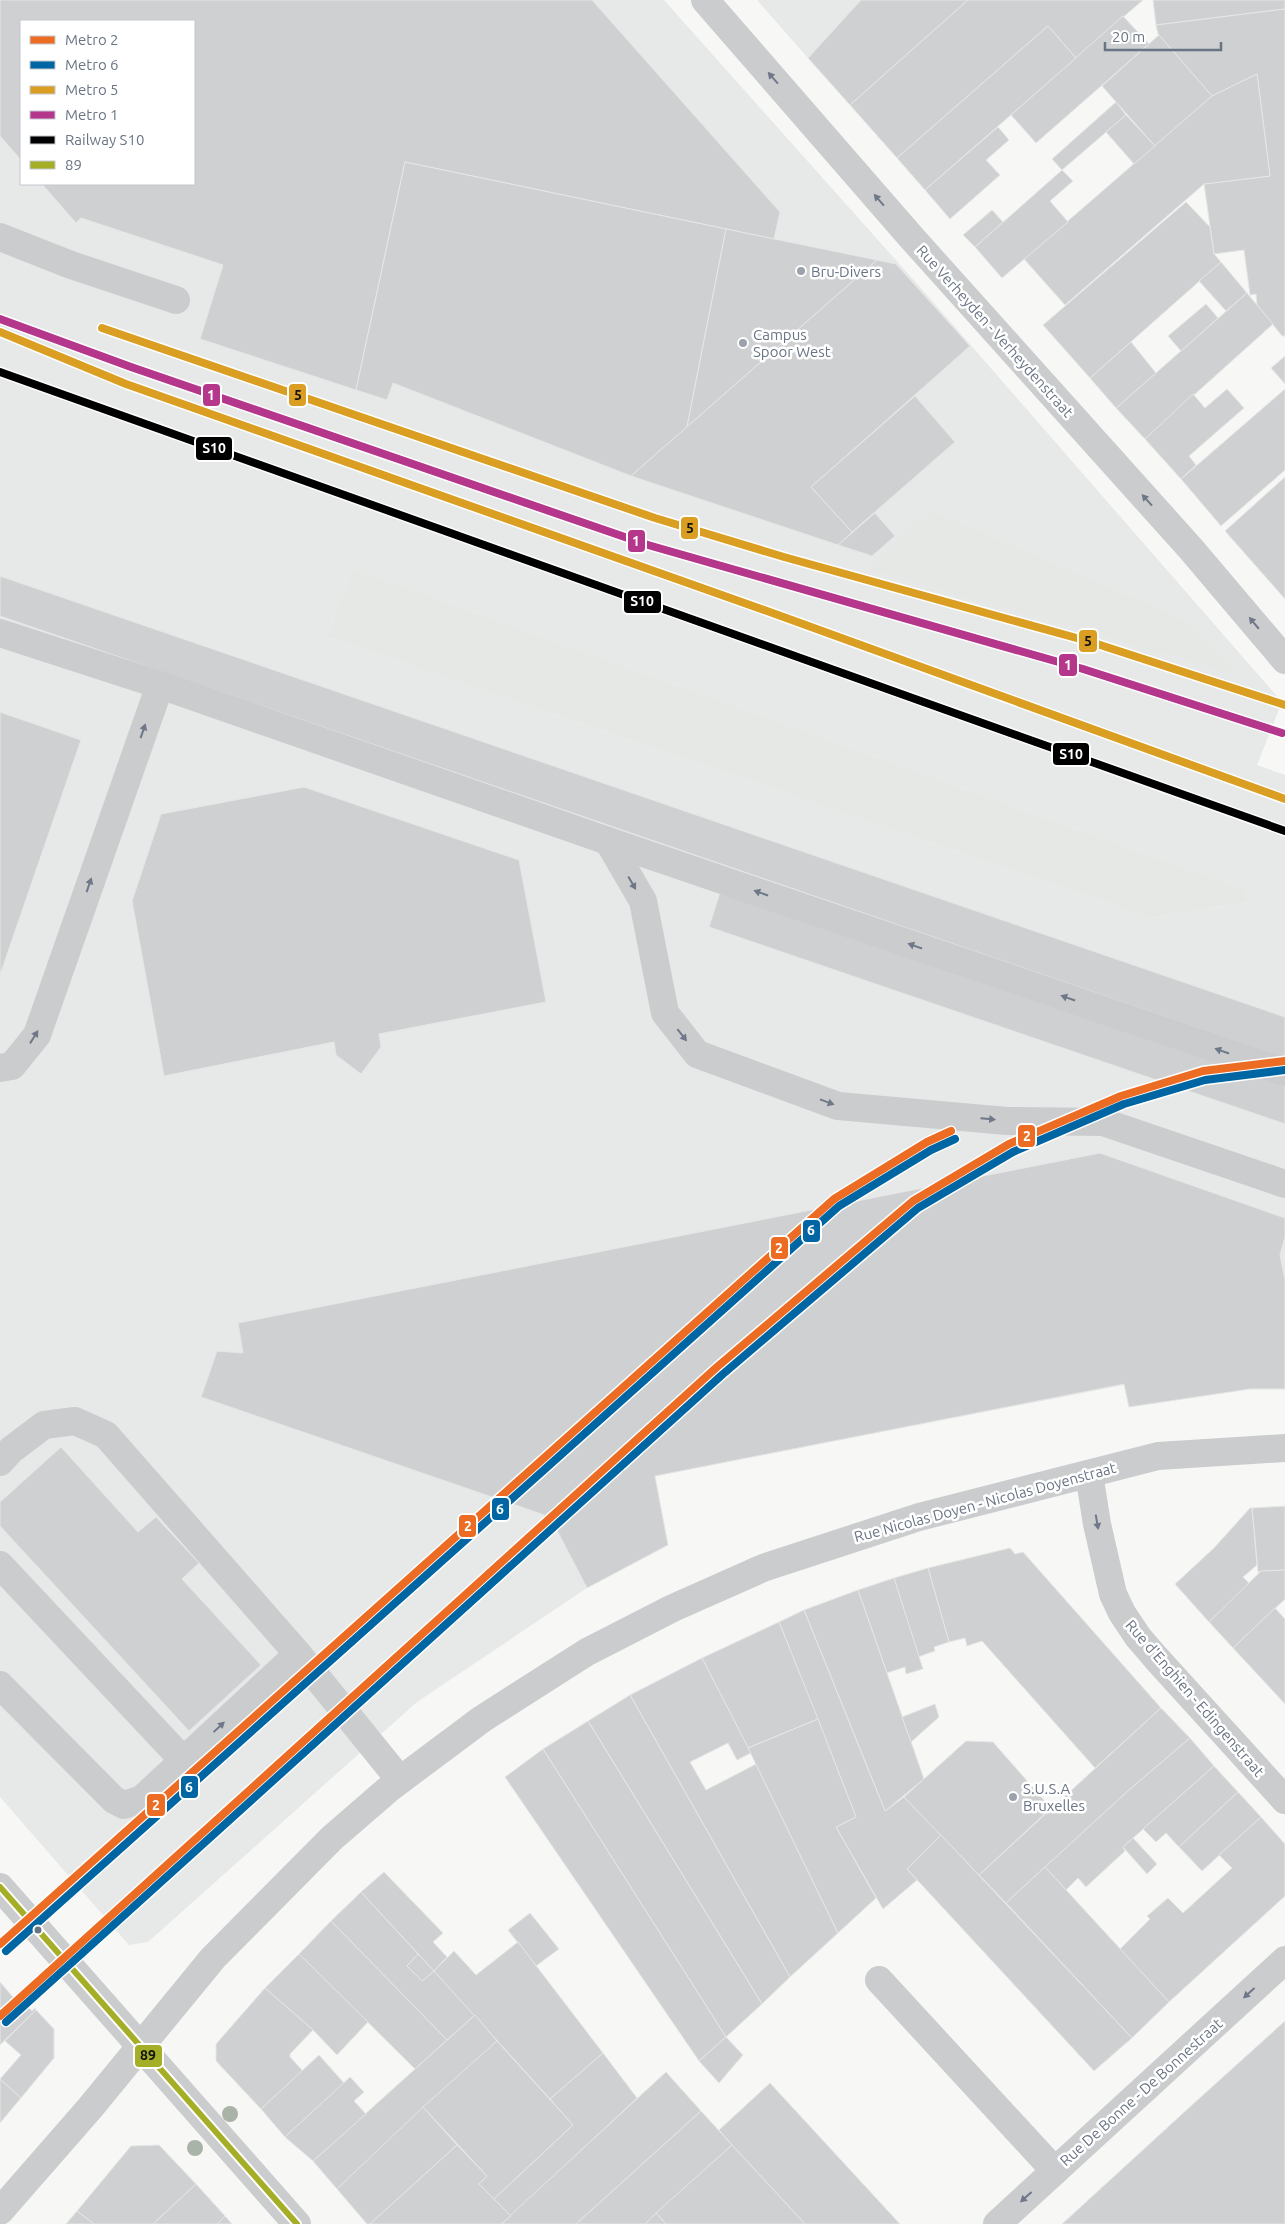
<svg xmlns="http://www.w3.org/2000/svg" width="1285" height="2224" font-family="Ubuntu,sans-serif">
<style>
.built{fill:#e7e8e8;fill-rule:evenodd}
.green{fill:#e5e8e4}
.building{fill:#cfd0d1;stroke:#e6e6e6}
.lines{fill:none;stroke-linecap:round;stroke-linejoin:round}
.minor{stroke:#cbcccd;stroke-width:28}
.bus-1-casing{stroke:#fff;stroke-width:10}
.bus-1{stroke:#a5ae27;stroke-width:6}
.rail-1-casing{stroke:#fff;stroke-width:11}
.rail-1{stroke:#000;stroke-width:8}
.metro-1-casing{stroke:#fff;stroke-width:11}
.metro-2-casing{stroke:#fff;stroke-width:11}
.metro-3-casing{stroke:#fff;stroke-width:11}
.metro-4-casing{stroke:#fff;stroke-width:11}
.metro-1{stroke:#ed6c23;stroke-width:8}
.metro-2{stroke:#0066a3;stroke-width:8}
.metro-3{stroke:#da9e23;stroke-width:8}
.metro-4{stroke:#b5378c;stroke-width:8}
.tree{fill:#a9b3a7}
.oneway{fill:#6e7888}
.poi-dot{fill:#9ba2ac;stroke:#fff;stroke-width:2}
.bus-dot{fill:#697484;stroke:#fff;stroke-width:2}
.labels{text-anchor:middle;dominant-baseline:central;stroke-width:5;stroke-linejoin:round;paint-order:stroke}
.poi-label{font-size:15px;fill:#697484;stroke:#fff;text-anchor:start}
.street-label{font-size:15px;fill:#697484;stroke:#fff}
.line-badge{stroke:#fff;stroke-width:2}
.badge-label{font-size:14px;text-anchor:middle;font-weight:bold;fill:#fff}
.pale-badge-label{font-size:14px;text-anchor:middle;font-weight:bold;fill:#111}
</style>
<rect width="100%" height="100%" fill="#f7f7f6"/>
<g class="built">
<path d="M0 0H664L927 295 1282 702 1257 765 1285 775V1389H1250L1129 1407 1124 1385 655 1476 668 1545 587 1588 417 1702 148 1942 129 1945 0 1797ZM21 21H194V184H21ZM933 510 1185 619 1239 675ZM352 568 1244 889 1249 902 1151 918 327 637Z"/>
<polygon points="757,0 861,0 808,58"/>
</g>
<g class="green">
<polygon points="933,510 1185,619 1240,675 870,569"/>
<polygon points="352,568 1244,889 1249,902 1151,918 327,637"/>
</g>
<g class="building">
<polygon points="0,0 592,0 780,212 774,239 405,162 356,390 200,339 223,265 81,218 76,223 42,184 194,184 194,21 21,21 21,160 0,136"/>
<polygon points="861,0 968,0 850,105 808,58"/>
<polygon points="968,0 1143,0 1076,58 1048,26 897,158 850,105"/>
<polygon points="1153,0 1285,0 1285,9 1156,25"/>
<polygon points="1285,9 1285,336 1282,336 1257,305 1256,294 1250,295 1244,250 1214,254 1204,184 1270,176 1257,74 1212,96 1158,34 1156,25"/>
<polygon points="1123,16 1149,44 1036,143 1011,115"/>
<polygon points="1048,26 1076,58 925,190 897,158"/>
<polygon points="1159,35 1212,96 1155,146 1102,86"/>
<polygon points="1257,74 1270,176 1204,184 1065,305 1024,259 1212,96"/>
<polygon points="1116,102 1126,115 1062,170 1052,159"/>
<polygon points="1126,115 1155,146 1134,164 1106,132"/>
<polygon points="998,127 1009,140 986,160 1000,175 950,219 925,190"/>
<polygon points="405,162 726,229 687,427 631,476 393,383 387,400 356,390"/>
<polygon points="1062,170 1073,181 1050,201 1068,222 1002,278 975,247"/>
<polygon points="1186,202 1210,227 1214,254 1221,262 1090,378 1043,325"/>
<polygon points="992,210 1003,222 975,247 963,235"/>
<polygon points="726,229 877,260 687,427"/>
<polygon points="877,260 896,264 970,346 811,487 852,532 838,545 631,476"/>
<polygon points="1221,262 1247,293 1226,311 1199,281"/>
<polygon points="1247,293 1273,324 1145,439 1116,408"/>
<polygon points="1206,304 1218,318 1181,351 1168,336"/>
<polygon points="1131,342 1156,373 1116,408 1090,378"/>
<polygon points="1285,356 1285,384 1271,368"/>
<polygon points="1227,389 1244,408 1189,456 1196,465 1181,479 1145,439 1193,394 1205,408"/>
<polygon points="1285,389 1285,470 1221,526 1181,479"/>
<polygon points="915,396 955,442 852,532 811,487"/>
<polygon points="1285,477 1285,599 1225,531"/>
<polygon points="875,513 895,536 872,556 838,545"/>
<polygon points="0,576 1285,1017 1285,1058 0,616"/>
<polygon points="0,712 81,740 0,975"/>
<polygon points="304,787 519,860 546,1002 379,1034 381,1047 361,1074 336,1055 334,1042 164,1076 132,901 161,814"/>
<polygon points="720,892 1285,1085 1285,1124 709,927"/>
<polygon points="1100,1153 1285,1218 1285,1237 1280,1255 1285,1280 1285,1389 1250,1389 1129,1407 1124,1384 655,1476 668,1545 587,1588 550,1517 201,1397 217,1351 243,1353 238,1323"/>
<polygon points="61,1447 138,1532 156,1517 199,1563 182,1579 261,1665 189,1731 0,1526 0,1502"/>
<polygon points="1285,1506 1285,1570 1258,1572 1252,1508"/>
<polygon points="1250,1508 1252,1508 1257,1565 1243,1577 1250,1584 1209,1622 1175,1584 1214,1548"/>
<polygon points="1010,1548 1015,1554 1023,1552 1161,1708 1095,1768 982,1641 967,1646 965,1638 949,1642 928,1568"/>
<polygon points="928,1568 949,1642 934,1647 935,1651 918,1657 894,1578"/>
<polygon points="1285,1570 1285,1599 1233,1648 1209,1622 1261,1571"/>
<polygon points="894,1578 923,1669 906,1674 905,1667 887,1673 858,1590"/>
<polygon points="858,1590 924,1779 885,1811 804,1610"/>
<polygon points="1275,1608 1285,1619 1285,1704 1233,1648"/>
<polygon points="804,1610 885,1811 904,1797 941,1835 907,1869 917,1880 883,1909 836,1827 856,1817 779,1622"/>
<polygon points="779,1622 818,1719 748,1748 702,1658"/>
<polygon points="702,1658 751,1753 737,1760 728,1743 690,1762 706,1790 756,1764 838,1933 790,1977 630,1695"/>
<polygon points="630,1695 790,1977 762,2004 588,1721"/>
<polygon points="935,1704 939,1717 911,1742 902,1717"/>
<polygon points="1161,1708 1190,1738 1129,1790 1006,1903 979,1875"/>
<polygon points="818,1719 856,1817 836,1827 876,1898 838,1933 748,1748"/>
<polygon points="588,1721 762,2004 726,2037 543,1749"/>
<polygon points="1190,1738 1214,1766 1123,1847 1125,1851 1086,1887 1078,1878 1066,1890 1045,1867 1129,1790"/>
<polygon points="966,1741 993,1742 1051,1808 979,1875 904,1797"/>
<polygon points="543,1749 726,2037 699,2061 505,1777"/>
<polygon points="1214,1766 1238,1792 1179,1847 1166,1833 1156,1842 1143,1829"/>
<polygon points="1238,1792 1261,1817 1202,1871 1179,1847"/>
<polygon points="1261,1817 1285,1844 1285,1896 1169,2002 1120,1949 1150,1919 1147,1916 1168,1898 1183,1913 1232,1868 1219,1855"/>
<polygon points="941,1835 1132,2038 1094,2071 907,1869"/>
<polygon points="1133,1838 1157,1864 1147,1874 1123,1847"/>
<polygon points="1045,1867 1169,2002 1132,2038 1006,1903"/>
<polygon points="384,1872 443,1933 433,1942 447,1957 434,1971 361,1892"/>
<polygon points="361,1892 418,1954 407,1966 422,1981 434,1971 475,2015 447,2040 331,1921"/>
<polygon points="530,1913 559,1949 536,1966 508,1930"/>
<polygon points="331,1921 447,2040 415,2069 299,1954"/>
<polygon points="518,1942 603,2053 550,2099 434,1971 454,1951 476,1975"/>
<polygon points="299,1954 368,2022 337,2055 313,2030 265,1988"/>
<polygon points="418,1954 434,1971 422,1981 407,1966"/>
<polygon points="0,1982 19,2004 23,2001 32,2011 35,2008 36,2010 0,2045"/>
<polygon points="265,1988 313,2030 290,2054 290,2057 303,2071 261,2109 216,2061 216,2044"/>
<polygon points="36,2010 54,2029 54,2058 21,2098 0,2079 21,2055 5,2041"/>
<polygon points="475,2015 497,2041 337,2189 313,2161"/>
<polygon points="1285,2021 1285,2224 1062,2224 1192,2105"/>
<polygon points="726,2037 743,2055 719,2083 699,2061"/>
<polygon points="497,2041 573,2125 494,2199 479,2184 487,2176 423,2107"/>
<polygon points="603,2053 637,2098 511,2216 494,2199 573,2125 550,2099"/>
<polygon points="319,2055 344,2083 285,2137 261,2109"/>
<polygon points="666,2072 701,2111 576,2224 501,2224"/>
<polygon points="350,2077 364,2092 354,2101 366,2114 313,2161 285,2137"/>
<polygon points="0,2079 21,2098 0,2123"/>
<polygon points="770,2083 900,2224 805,2224 732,2145 719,2130"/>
<polygon points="423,2107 457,2145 370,2224 367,2224 337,2189"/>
<polygon points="701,2111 732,2145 645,2224 576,2224"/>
<polygon points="159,2145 196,2184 153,2224 94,2224 77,2211 131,2146"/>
<polygon points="457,2145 487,2176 479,2184 511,2216 501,2224 370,2224"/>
<polygon points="732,2145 805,2224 666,2224 656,2213"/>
<polygon points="196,2184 225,2216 217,2224 153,2224"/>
<polygon points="77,2211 94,2224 66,2224"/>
<polygon points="656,2213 666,2224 645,2224"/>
<polygon points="225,2216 232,2224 217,2224"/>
</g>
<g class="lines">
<g class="minor">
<polyline points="705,0 911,237 1191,549 1285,660"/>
<polyline points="0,237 71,265 176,300"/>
<polyline points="0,633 160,685 608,841 1285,1072"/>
<polyline points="608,841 643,901 665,1013 697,1054 838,1106 1007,1121 1103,1122 1285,1184"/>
<polyline points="0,1068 12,1066 37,1035 160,685"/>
<polyline points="0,1462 11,1450 44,1425 75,1421 106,1435 298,1654 400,1780"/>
<polyline points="1089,1474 1097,1524 1113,1594 1122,1613 1138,1637 1156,1658 1285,1800"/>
<polyline points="0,1565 184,1761"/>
<polyline points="0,1685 114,1800 124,1805 142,1799 298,1654"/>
<polyline points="0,1887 297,2224"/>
<polyline points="879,1980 1055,2171"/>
<polyline points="0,2211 90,2108 213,1958 332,1838 391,1787 482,1719 587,1652 673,1608 763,1568 919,1517 1158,1456 1285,1448"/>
<polyline points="997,2224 1285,1960"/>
</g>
<g class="bus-1-casing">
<polyline id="bus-1" points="0,1887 297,2224"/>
</g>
<use href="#bus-1" class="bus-1"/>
<g class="rail-1-casing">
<polyline id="rail-1" points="0,372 1285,831"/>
</g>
<use href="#rail-1" class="rail-1"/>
<g class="metro-1-casing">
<g id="metro-1">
<polyline points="0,1944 834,1199 927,1142 951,1131"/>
<polyline points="0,2016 717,1367 913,1201 1009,1144 1121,1096 1203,1071 1285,1061"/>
</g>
</g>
<g class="metro-2-casing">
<g id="metro-2">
<polyline points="6,1951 839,1206 931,1150 955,1139"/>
<polyline points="6,2022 723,1374 918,1208 1013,1152 1124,1104 1205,1080 1285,1070"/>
</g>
</g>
<g class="metro-3-casing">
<g id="metro-3">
<polyline points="102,328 655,518 784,557 1091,642 1285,705"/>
<polyline points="0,332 126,384 767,611 1285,799"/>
</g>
</g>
<g class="metro-4-casing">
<polyline id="metro-4" points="0,319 131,367 648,545 1083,669 1282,733"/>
</g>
<use href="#metro-1" class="metro-1"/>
<use href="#metro-2" class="metro-2"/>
<use href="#metro-3" class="metro-3"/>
<use href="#metro-4" class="metro-4"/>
</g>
<g class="tree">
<circle cx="230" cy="2114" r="8"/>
<circle cx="195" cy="2148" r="8"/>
</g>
<defs><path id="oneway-solid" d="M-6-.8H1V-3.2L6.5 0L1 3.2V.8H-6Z" transform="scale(1.25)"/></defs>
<g class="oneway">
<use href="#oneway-solid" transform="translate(773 78) rotate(-131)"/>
<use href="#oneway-solid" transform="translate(879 200) rotate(-131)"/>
<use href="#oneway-solid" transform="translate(1147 500) rotate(-132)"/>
<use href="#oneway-solid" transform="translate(1254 623) rotate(-130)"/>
<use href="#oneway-solid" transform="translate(143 731) rotate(-71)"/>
<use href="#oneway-solid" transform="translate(632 883) rotate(60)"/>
<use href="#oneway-solid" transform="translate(89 885) rotate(-71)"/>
<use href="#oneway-solid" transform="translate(761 893) rotate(-161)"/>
<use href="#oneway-solid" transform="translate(915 946) rotate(-161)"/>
<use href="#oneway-solid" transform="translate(1068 998) rotate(-161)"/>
<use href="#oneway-solid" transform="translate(682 1035) rotate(52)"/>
<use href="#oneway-solid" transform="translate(34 1037) rotate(-58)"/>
<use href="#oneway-solid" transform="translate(1222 1051) rotate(-161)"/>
<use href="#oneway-solid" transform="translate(827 1102) rotate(20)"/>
<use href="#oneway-solid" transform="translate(988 1119) rotate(5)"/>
<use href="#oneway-solid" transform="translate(1097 1522) rotate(80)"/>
<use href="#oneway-solid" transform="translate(219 1727) rotate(-43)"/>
<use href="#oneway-solid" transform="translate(1249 1993) rotate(138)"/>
<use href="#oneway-solid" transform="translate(1026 2197) rotate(138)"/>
</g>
<g class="poi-dot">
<circle cx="801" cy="271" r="5"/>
<circle cx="743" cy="343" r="5"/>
<circle cx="1013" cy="1797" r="5"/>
</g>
<circle class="bus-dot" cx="38" cy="1930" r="4.5"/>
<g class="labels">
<g class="poi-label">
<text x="811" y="271">Bru-Divers</text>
<text x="753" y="334">Campus<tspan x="753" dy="17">Spoor West</tspan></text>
<text x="1023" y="1788">S.U.S.A<tspan x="1023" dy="17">Bruxelles</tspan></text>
</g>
<g class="street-label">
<text transform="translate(995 331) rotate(48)">Rue Verheyden - Verheydenstraat</text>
<text transform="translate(985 1502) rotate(-15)">Rue Nicolas Doyen - Nicolas Doyenstraat</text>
<text transform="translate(1195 1698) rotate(49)">Rue d'Enghien - Edingenstraat</text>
<text transform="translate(1141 2092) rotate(-42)">Rue De Bonne - De Bonnestraat</text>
</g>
</g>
<g class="line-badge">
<rect x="202" y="383" width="19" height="24" rx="5" fill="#b5378c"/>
<rect x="288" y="383" width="19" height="24" rx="5" fill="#da9e23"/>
<rect x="195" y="436" width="38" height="25" rx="5" fill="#000"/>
<rect x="680" y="516" width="19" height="24" rx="5" fill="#da9e23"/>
<rect x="627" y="529" width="19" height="24" rx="5" fill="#b5378c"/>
<rect x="623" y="590" width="39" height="24" rx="5" fill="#000"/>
<rect x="1078" y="629" width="20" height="24" rx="5" fill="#da9e23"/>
<rect x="1058" y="653" width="20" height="24" rx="5" fill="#b5378c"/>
<rect x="1052" y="742" width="38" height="24" rx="5" fill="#000"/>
<rect x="1017" y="1124" width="19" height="24" rx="5" fill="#ed6c23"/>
<rect x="802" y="1219" width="19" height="24" rx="5" fill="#0066a3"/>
<rect x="770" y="1236" width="19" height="24" rx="5" fill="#ed6c23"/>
<rect x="491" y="1497" width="19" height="24" rx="5" fill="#0066a3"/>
<rect x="458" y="1514" width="19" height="24" rx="5" fill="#ed6c23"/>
<rect x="180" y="1775" width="19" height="24" rx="5" fill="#0066a3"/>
<rect x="146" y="1793" width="20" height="24" rx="5" fill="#ed6c23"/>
<rect x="134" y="2044" width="29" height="24" rx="5" fill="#a5ae27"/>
</g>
<g class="badge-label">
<text x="211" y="400">1</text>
<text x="214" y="453">S10</text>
<text x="636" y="546">1</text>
<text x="642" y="606">S10</text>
<text x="1068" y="670">1</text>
<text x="1071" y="759">S10</text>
<text x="1027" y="1141">2</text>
<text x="811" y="1235">6</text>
<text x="779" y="1253">2</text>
<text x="500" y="1514">6</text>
<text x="468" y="1531">2</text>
<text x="189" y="1792">6</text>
<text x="156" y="1810">2</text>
</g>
<g class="pale-badge-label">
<text x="298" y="400">5</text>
<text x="690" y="533">5</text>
<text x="1088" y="646">5</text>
<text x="148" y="2060">89</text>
</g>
<rect x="20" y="20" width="175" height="165" fill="#ffffff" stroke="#c3c7ce"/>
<rect x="30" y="36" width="25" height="8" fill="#ed6c23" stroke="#c3c7ce"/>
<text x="65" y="45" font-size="15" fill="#697484">Metro 2</text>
<rect x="30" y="61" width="25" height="8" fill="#0066a3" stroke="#c3c7ce"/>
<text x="65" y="70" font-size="15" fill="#697484">Metro 6</text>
<rect x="30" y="86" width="25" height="8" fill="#da9e23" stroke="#c3c7ce"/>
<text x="65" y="95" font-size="15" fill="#697484">Metro 5</text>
<rect x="30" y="111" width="25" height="8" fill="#b5378c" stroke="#c3c7ce"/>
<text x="65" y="120" font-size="15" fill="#697484">Metro 1</text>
<rect x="30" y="136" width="25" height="8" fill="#000000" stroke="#c3c7ce"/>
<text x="65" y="145" font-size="15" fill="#697484">Railway S10</text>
<rect x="30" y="161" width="25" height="8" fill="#a5ae27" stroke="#c3c7ce"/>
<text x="65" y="170" font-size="15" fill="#697484">89</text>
<path d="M1105 42v8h116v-8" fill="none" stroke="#697484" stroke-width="2.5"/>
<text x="1112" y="42" font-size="15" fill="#697484" stroke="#ffffff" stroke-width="4" paint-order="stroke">20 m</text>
</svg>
